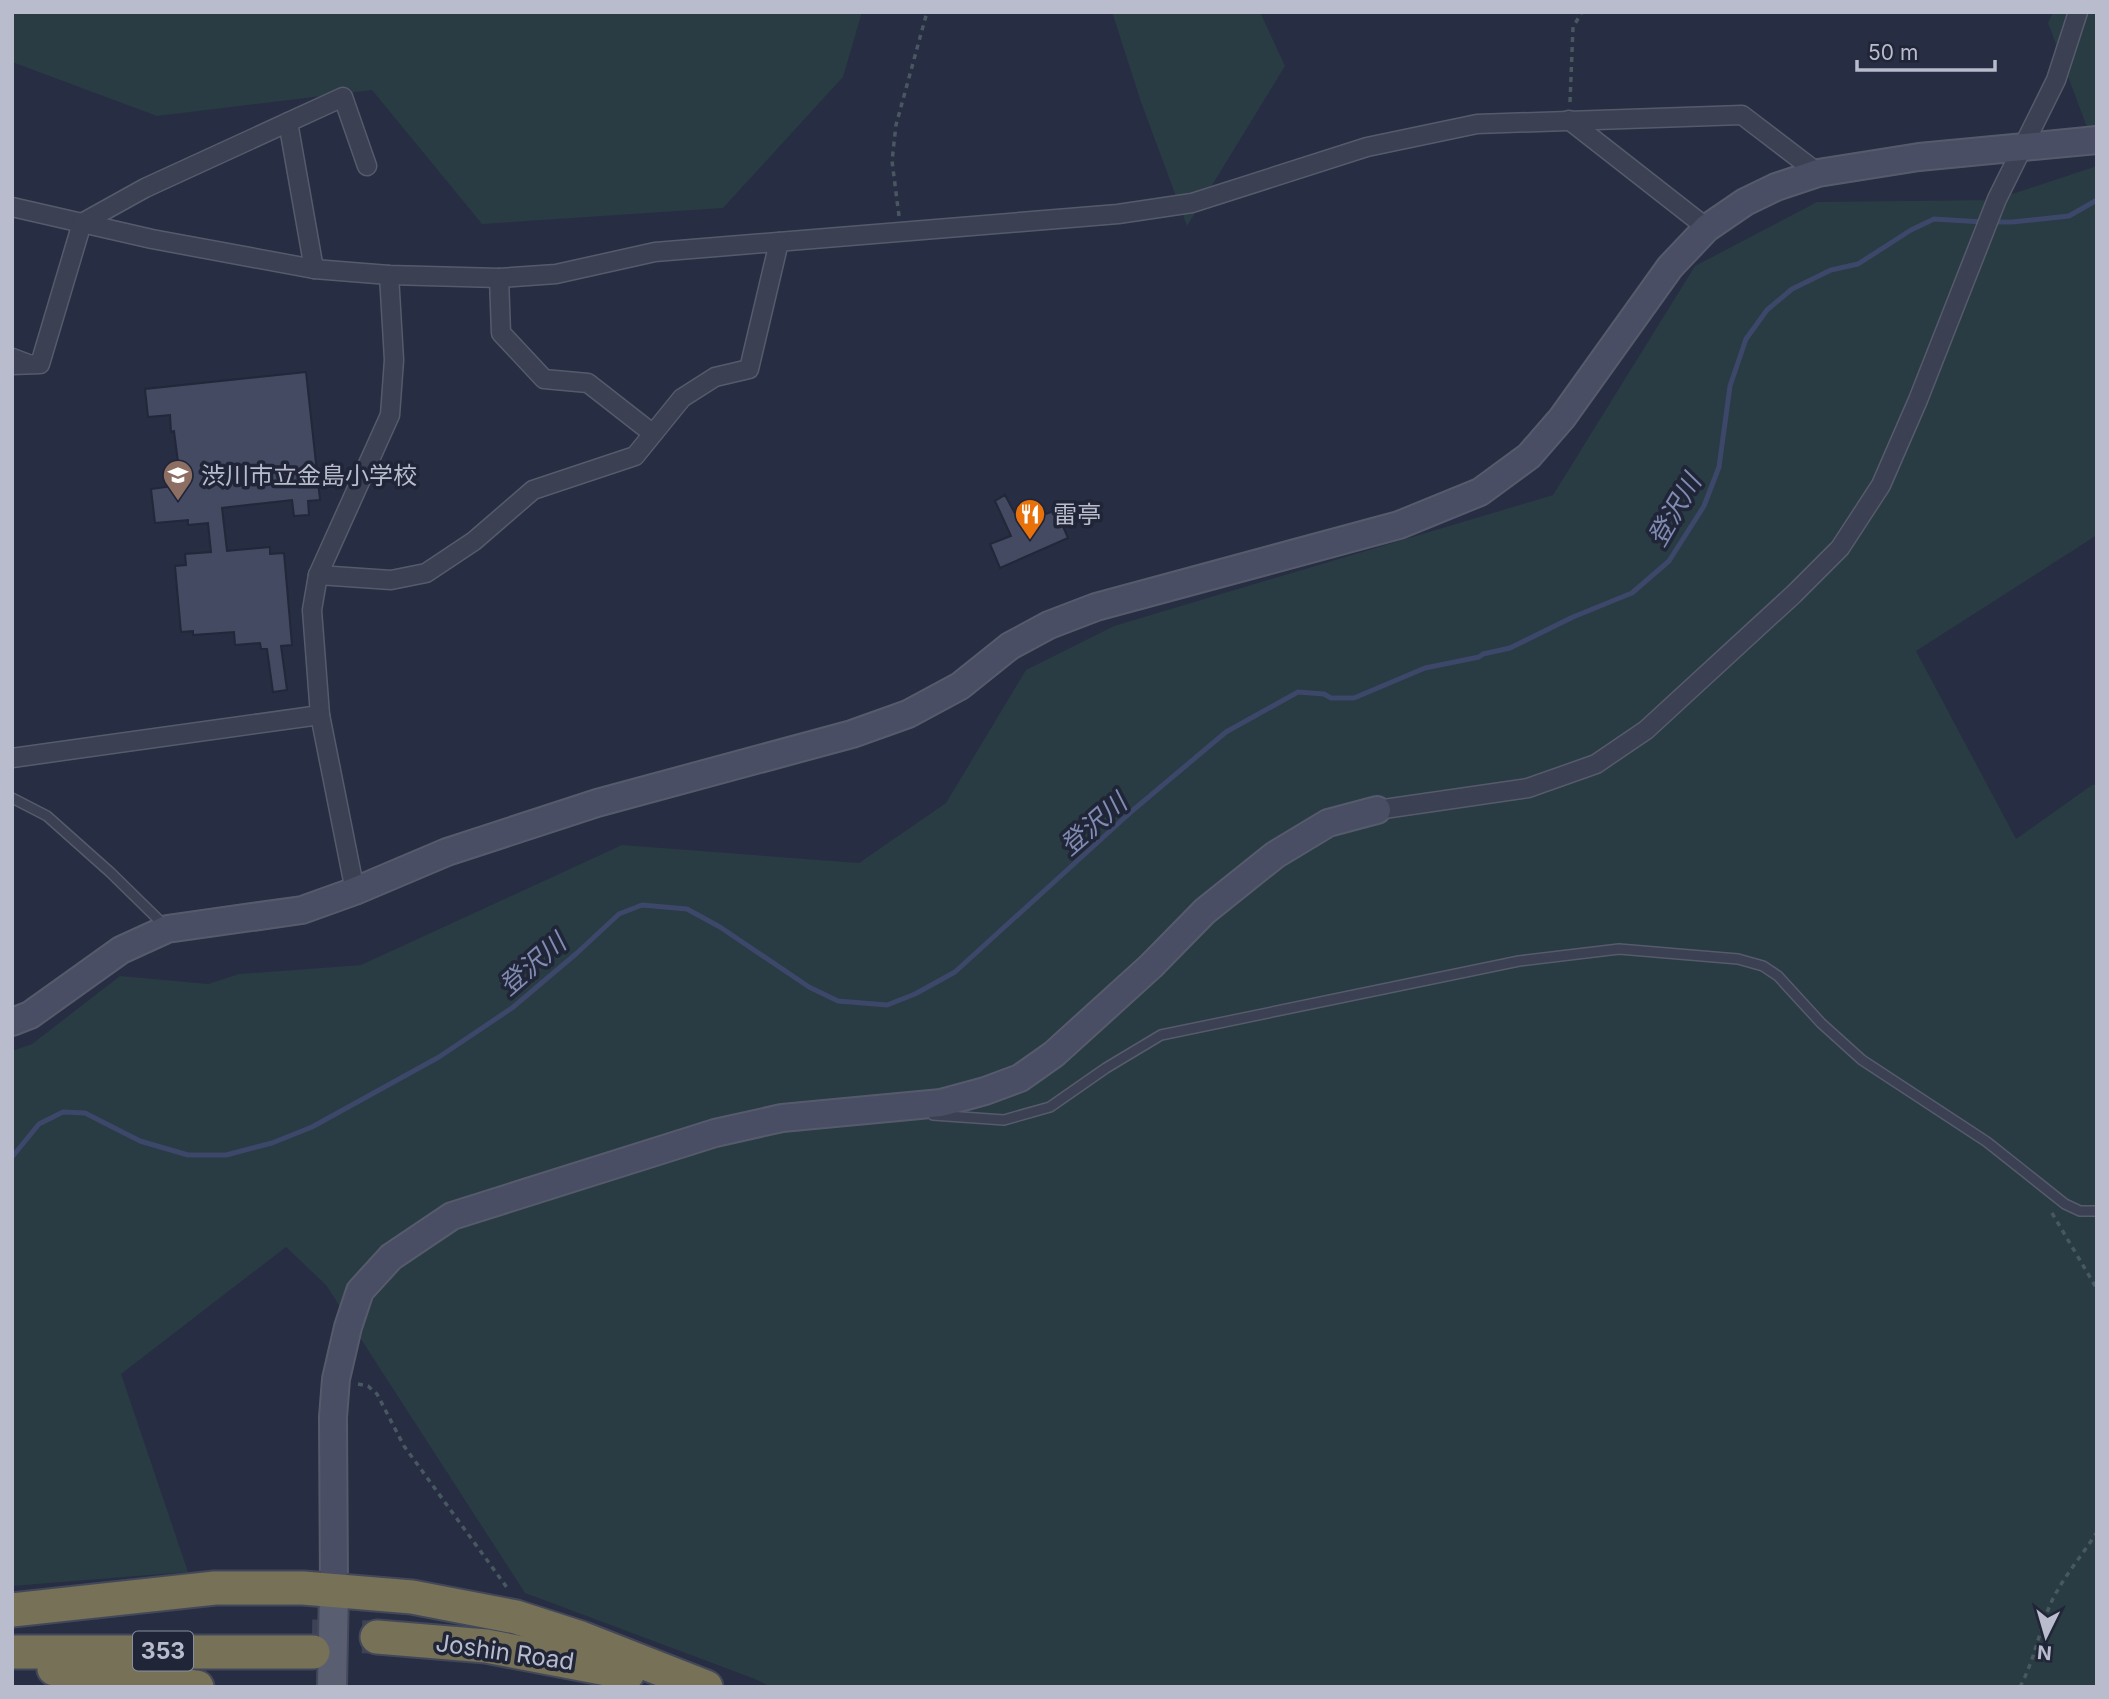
<svg xmlns="http://www.w3.org/2000/svg" width="2109" height="1699" font-family="Inter,'Noto Sans JP',sans-serif">
<style>
.green{fill:#293b43}
.lines{fill:none;stroke-linecap:round;stroke-linejoin:round}
.stream{stroke:#3d476a;stroke-width:5}
.building{fill:#434a62;stroke:#222739;stroke-width:2}
.highway-tunnel{stroke:#3d4257;stroke-width:33;stroke-dasharray:33 17;stroke-linecap:butt}
.lane-casing{stroke:#565b6c;stroke-width:12}
.street-casing{stroke:#565b6c;stroke-width:21}
.secondary-casing{stroke:#565b6c;stroke-width:30}
.primary-casing{stroke:#45495b;stroke-width:32}
.highway-casing{stroke:#434859;stroke-width:37}
.path{stroke:#475860;stroke-width:3.5;stroke-dasharray:5 5;stroke-linecap:butt}
.lane{stroke:#3b4052;stroke-width:9}
.street{stroke:#3b4052;stroke-width:18}
.secondary{stroke:#494e65;stroke-width:26}
.primary{stroke:#595f71;stroke-width:28}
.highway{stroke:#777158;stroke-width:33}
.labels{text-anchor:middle;dominant-baseline:central;stroke-width:7;stroke-linejoin:round;paint-order:stroke}
.shield{fill:#202537;stroke:#8a8f9f;stroke-width:2}
.shield-label{font-size:23px;font-weight:bold;fill:#b8bccc}
.poi-label{font-size:24px;fill:#b8bccc;stroke:#202537;text-anchor:start}
.street-label{font-size:24px;fill:#b8bccc;stroke:#202537}
.water-label{font-size:26px;font-style:italic;fill:#808cb2;stroke:#202537}
</style>
<rect width="100%" height="100%" fill="#272d42"/>
<g class="green">
<polygon points="12,12 862,12 843,77 723,208 482,224 372,90 157,116 12,62"/>
<polygon points="1112,12 1260,12 1285,66 1187,226 1141,102"/>
<polygon points="2053,12 2097,12 2097,154 2048,23"/>
<polygon points="2097,166 2097,535 1916,651 2016,839 2092,785 2097,785 2097,1687 771,1687 755,1679 525,1593 326,1285 286,1247 121,1374 188,1572 12,1586 12,1051 32,1044 120,976 208,984 239,974 361,965 622,845 859,863 946,803 1026,670 1114,626 1553,495 1695,266 1817,202 1994,200"/>
</g>
<g class="lines">
<g class="stream">
<polyline points="1993,222 2012,222 2069,216 2097,200"/>
<polyline points="12,1157 39,1124 63,1112 85,1113 140,1141 188,1155 226,1155 272,1143 312,1127 439,1057 512,1008 577,953 619,914 642,905 687,909 720,927 809,987 838,1001 887,1005 915,994 955,972 1132,811 1226,732 1298,692 1324,694 1331,698 1354,698 1425,668 1479,657 1483,654 1510,648 1573,617 1632,593 1669,561 1704,506 1719,467 1730,386 1746,339 1767,310 1792,289 1831,270 1858,264 1911,230 1934,219 1983,222"/>
</g>
</g>
<g class="building">
<polygon points="306,372 320,500 308,501 309,515 294,516 292,500 222,508 227,551 270,547 270,554 284,553 292,645 281,646 287,690 273,692 267,649 261,649 260,643 235,645 234,632 193,635 193,631 181,632 175,566 186,565 185,554 211,552 208,523 188,525 188,520 155,523 151,489 181,485 174,431 171,432 170,415 148,417 145,389"/>
<polygon points="1005,495 1019,521 1044,510 1046,514 1056,510 1068,538 1000,568 990,544 1011,536 995,501"/>
</g>
<g class="lines">
<polyline class="highway-tunnel" points="312,1636 377,1637"/>
<g class="lane-casing">
<g id="lane">
<polyline points="12,353 28,359"/>
<polyline points="12,798 47,816 111,873 166,927"/>
<polyline points="933,1115 1004,1120 1050,1107 1106,1068 1161,1035 1519,961 1619,949 1738,959 1763,966 1778,976 1821,1023 1862,1060 1987,1142 2065,1204 2080,1211 2097,1211"/>
</g>
</g>
<g class="street-casing">
<g id="street">
<polyline points="1569,120 1707,228"/>
<polyline points="288,122 314,269"/>
<polyline points="12,207 152,239 314,269 389,275 499,278 556,274 655,252 1118,214 1192,203 1367,147 1477,124 1742,115 1818,173"/>
<polyline points="499,278 501,333 544,379 588,383 652,433"/>
<polyline points="12,365 40,364 82,223 145,188 343,97 367,166"/>
<polyline points="318,575 391,580 426,573 474,541 533,490 635,456 682,398 715,377 749,369 779,242"/>
<polyline points="320,715 312,610 318,575 390,415 394,360 389,275"/>
<polyline points="12,758 320,715 355,891"/>
<polyline points="1377,810 1528,788 1596,764 1646,730 1794,594 1840,548 1881,485 1918,400 1997,199 2056,80 2078,12"/>
</g>
</g>
<g class="secondary-casing">
<g id="secondary">
<polyline points="12,1022 30,1015 121,950 167,929 302,910 355,891 447,852 597,803 852,734 908,714 960,686 1010,646 1049,625 1096,607 1399,525 1480,492 1529,456 1562,418 1670,267 1707,228 1745,202 1776,187 1818,173 1919,157 2097,140"/>
<polyline points="334,1589 333,1417 336,1379 348,1327 360,1291 391,1257 452,1216 715,1133 782,1118 941,1103 985,1091 1020,1078 1054,1054 1151,966 1205,911 1275,855 1328,823 1377,810"/>
</g>
</g>
<g class="primary-casing">
<polyline id="primary" points="332,1687 334,1589"/>
</g>
<g class="highway-casing">
<g id="highway">
<polyline points="12,1610 215,1588 303,1588 412,1597 516,1617 581,1638 706,1687"/>
<polyline points="377,1637 486,1646 628,1673"/>
<polyline points="12,1652 313,1652"/>
<polyline points="54,1669 197,1687"/>
</g>
</g>
<g class="path">
<polyline points="1570,102 1573,27 1582,12"/>
<polyline points="899,216 892,161 896,125 927,12"/>
<polyline points="2052,1213 2097,1289"/>
<polyline points="358,1384 368,1386 377,1394 404,1446 508,1589"/>
<path d="M2020 1687C2034 1661 2039 1632 2050 1605 2062 1578 2082 1556 2097 1532"/>
</g>
<use href="#lane" class="lane"/>
<use href="#street" class="street"/>
<use href="#secondary" class="secondary"/>
<use href="#primary" class="primary"/>
<use href="#highway" class="highway"/>
</g>
<defs>
<g id="school-pin" transform="scale(1.575)"><path d="M0 17L-7.5 6A9.5 9.5 0 1 1 7.5 6Z" fill="#8d6e63" stroke="#202537"/><path d="M0-5L7-2L0 1L-7-2ZM-4 1L0 2.5L4 1V4Q0 6-4 4Z" fill="#fff"/></g>
<g id="restaurant-pin" transform="scale(1.575)"><path d="M0 17L-7.5 6A9.5 9.5 0 1 1 7.5 6Z" fill="#e8710a" stroke="#202537"/><path d="M-5-6h1v4h1v-4h1v4h1v-4h1v5L-1.5 .5V6h-2V.5L-5-1ZM5-6V6H3V1.5H1.5Q1.5-4 5-6Z" fill="#fff"/></g>
</defs>
<g fill-rule="evenodd">
<use href="#school-pin" x="178" y="475"/>
<use href="#restaurant-pin" x="1030" y="514"/>
</g>
<g class="labels">
<rect class="shield" x="133" y="1631.5" width="60" height="39" rx="5"/>
<g class="shield-label">
<text x="163" y="1651">353</text>
</g>
<g class="poi-label">
<text x="201" y="475">渋川市立金島小学校</text>
<text x="1053" y="514">雷亭</text>
</g>
<g class="street-label">
<text transform="translate(505 1652) rotate(8)">Joshin Road</text>
</g>
<g class="water-label">
<text transform="translate(1674 510) rotate(-60)">登沢川</text>
<text transform="translate(1093 824) rotate(-41)">登沢川</text>
<text transform="translate(532 964) rotate(-41)">登沢川</text>
</g>
</g>
<rect width="2109" height="1699" fill="none" stroke="#b8bccc" stroke-width="28"/>
<g transform="translate(2046 1636) rotate(185)" stroke="#202537" stroke-width="5" paint-order="stroke">
<path d="M0-5L12 26L0 18L-12 26Z" fill="#b8bccc"/>
<text y="-10" font-size="19" font-weight="bold" text-anchor="middle" fill="#b8bccc">N</text>
</g>
<path d="M1857 60v10h138v-10" fill="none" stroke="#b8bccc" stroke-width="3.5"/>
<text x="1868" y="60" font-size="21" fill="#b8bccc" stroke="#202537" stroke-width="5" paint-order="stroke">50 m</text>
</svg>
